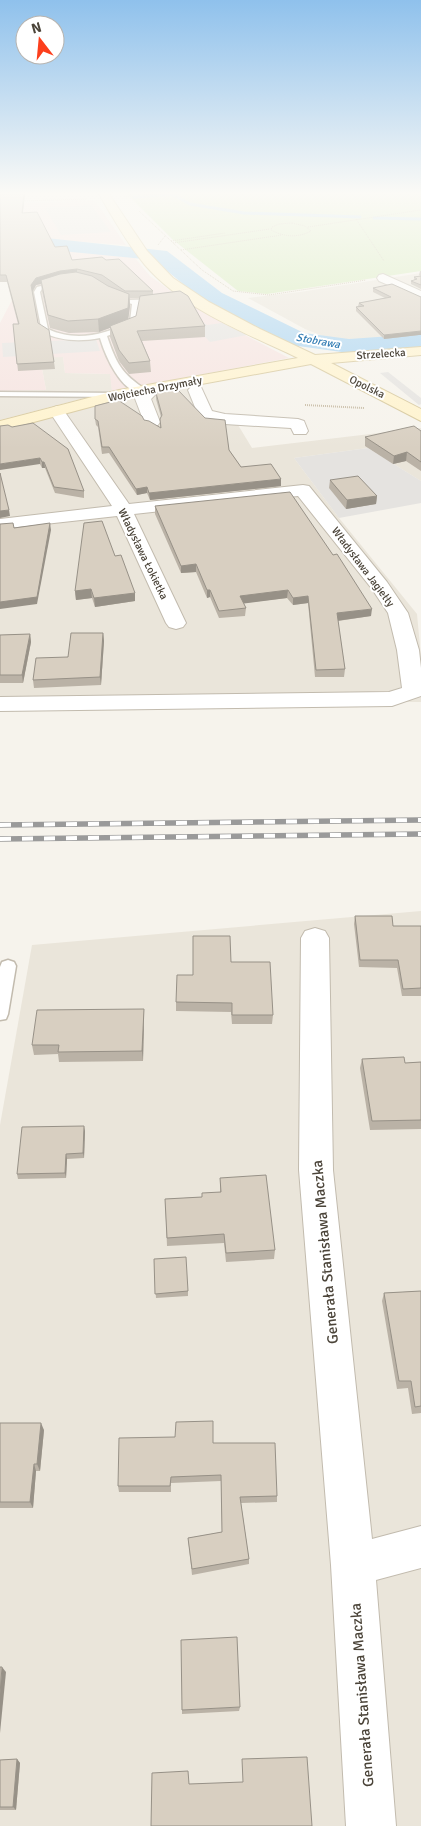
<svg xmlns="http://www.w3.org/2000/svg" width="421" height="1826" font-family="Signika,sans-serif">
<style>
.residential{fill:#eae5da}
.medical{fill:#f6e3e0}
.green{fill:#d2eab5}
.parking{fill:#e5e3e0}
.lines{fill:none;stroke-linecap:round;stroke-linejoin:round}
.stream{stroke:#a9d4f2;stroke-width:3}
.river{fill:#a9d4f2;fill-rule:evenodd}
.lane-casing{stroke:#c2bbae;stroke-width:3}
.street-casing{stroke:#c2bbae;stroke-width:2}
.secondary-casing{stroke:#d6c79b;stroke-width:2}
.path-far1{stroke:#c4b79f;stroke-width:1;stroke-dasharray:1 1;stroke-linecap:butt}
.path{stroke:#c4b79f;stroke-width:2;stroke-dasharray:1 1;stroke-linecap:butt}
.lane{fill:#fff;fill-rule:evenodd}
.street{fill:#fff;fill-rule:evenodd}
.secondary{fill:#fff3cd;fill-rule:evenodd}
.rail-casing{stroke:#9a9a9a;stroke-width:5.5}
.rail{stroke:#fff;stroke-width:4;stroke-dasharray:11;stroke-linecap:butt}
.wall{fill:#bab2a6;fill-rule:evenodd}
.shaded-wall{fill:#979187}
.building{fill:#d8cfc1;stroke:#979187}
.labels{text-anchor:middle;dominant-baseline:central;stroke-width:4;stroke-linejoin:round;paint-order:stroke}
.far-water-label{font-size:11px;font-style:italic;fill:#2e7ab2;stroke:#fff}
.far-street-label{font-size:11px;fill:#4b4439;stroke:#fff}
.near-street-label{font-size:15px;fill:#4b4439;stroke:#fff}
</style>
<rect width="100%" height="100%" fill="#f6f3ec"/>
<g class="residential">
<polygon points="421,273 421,336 356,342 328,338 305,329 248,298 300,292"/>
<polygon points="63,356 65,373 111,374 112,391 0,420 0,391 46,390 40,358"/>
<polygon points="194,385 208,415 235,420 252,448 421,428 421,481 368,448 294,458 339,518 417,614 421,657 421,702 0,702 0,431 123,398"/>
<polygon points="421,911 421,1826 0,1826 0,1125 32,945"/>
</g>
<g class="medical">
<polygon points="95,201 126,245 41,239 0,203"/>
<polygon points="0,241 131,253 150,276 175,294 222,323 289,358 112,391 110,374 65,373 63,357 40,358 46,390 0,391 0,323 12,300"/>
</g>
<polygon class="green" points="127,194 421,194 421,271 267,294 238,291 172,239"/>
<g class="parking">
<polygon points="91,205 111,232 61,235 45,208"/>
<polygon points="174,305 207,325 222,323 247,335 210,342"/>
<polygon points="96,339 100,351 3,357 2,343"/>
<polygon points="388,372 421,398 421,404 419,405 380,373"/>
<polygon points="368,448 421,481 421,503 339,518 294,458"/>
</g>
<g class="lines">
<g class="stream">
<polyline points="172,194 190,204 244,213 360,217"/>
<polyline points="134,197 176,194"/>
<polyline points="374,218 421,219"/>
</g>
<polygon class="river" points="0,233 167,251 222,293 304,333 349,339 421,334 421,348 349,353 298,346 290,344 206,303 154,260 0,245"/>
<g class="lane-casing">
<g id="lane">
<path d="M61 281 64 283 63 284 42 289 40 292 48 329C75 342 104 335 130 322L132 304 109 297V295L128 300 161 299V301L139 304 136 325 107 336C116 363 122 374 145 389V393C122 396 105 355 100 338 79 342 61 341 42 332L34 292 37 287Z"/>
<polygon points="0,392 119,393 123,395 119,397 0,396"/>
<polygon points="8,960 14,962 16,966 8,1014 6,1019 0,1020 0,967 2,962"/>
</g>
</g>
<g class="street-casing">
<g id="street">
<polygon points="383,274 421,291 421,299 379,281 377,278 379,275"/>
<polygon points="196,385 201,387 212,411 225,414 298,419 304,421 308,431 306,434 294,434 291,428 225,424 199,417 188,390 191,387"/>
<polygon points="147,390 152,392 155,395 151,399 160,422 158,425 146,425 144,422 134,396 137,393"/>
<polygon points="57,406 62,408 129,504 303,485 309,486 387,582 408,613 419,650 421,668 421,696 392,706 0,711 0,697 389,692 402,688 397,650 388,613 372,589 298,496 134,514 186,623 183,627 176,629 169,627 166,623 117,516 0,529 0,519 112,506 49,411 52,408"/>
<polygon points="315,928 325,931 329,938 333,1170 372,1539 421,1526 421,1568 376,1580 396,1826 346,1826 331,1565 299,1170 301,938 305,931"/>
</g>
</g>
<g class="secondary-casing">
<path id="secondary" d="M99 194H109L147 251 173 278 209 302 260 329 315 355 421 347V355L331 363 421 409V421L311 364 120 399 0 431V421L119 390 298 358C246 333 184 310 145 265 127 243 113 218 99 194Z"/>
</g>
<g class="path-far1">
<polyline points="126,197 162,194"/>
<polyline points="21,201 87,199"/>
<polyline points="139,211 202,270 233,291 269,295 366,280"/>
<polyline points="356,219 384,261"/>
<path d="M292 223 305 226 311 231C298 238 284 237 271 230L272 227 279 224Z"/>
<polyline points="308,227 421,210"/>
<polyline points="171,241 225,233"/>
<polyline points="173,243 270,229"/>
<polyline points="158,245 165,236"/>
<polyline points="181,250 282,235"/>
</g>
<polyline class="path" points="305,405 364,408"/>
<use href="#lane" class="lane"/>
<use href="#street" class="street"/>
<use href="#secondary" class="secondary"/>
<g class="rail-casing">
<g id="rail">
<polyline points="0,825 421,820"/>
<polyline points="0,839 421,834"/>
</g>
</g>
<use href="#rail" class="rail"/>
</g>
<g class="wall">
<path d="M0 194H25L23 213 55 247 72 260H106L153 291V295L205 326V337L142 341 150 361 151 372 129 374 119 361 110 337V328L99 332 69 333 50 328 42 292 41 284 36 285 33 292 38 323 54 362 55 369 18 371 13 324H18L7 282H0ZM130 298H140L136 316 128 319 130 306Z"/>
<polygon points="420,271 421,271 421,289 411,284 411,281 414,280 414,277 421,276 419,275"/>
<polygon points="373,288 421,297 419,335 384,339 356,311 356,307 358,306 359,303 385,298 373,292"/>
<polygon points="156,393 229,450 241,467 281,486 150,500 147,493 137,495 109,453 102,454 98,427 96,425 95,419 144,420 160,428 160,419 161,417 156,399"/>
<polygon points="0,426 84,491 84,498 55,493 45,468 42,468 40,464"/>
<polygon points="421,431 421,471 406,461 393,464 365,446 365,437"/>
<polygon points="330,480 377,496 376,504 346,509 329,488"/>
<polygon points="155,506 371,616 338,621 345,669 344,677 315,677 308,603 293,605 287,598 243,603 246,608 245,616 219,618 210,597 207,598 196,572 181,573 155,514"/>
<polygon points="115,556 135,593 135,601 95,607 92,598 76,600 75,591"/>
<polygon points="103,633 104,641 101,685 34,688 33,680"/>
<polygon points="30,634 31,642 23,683 0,683 0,635"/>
<polygon points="355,916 393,926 421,926 421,996 402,996 397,968 359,967 354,924"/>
<polygon points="231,962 273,1015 272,1024 232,1024 231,1012 176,1011 176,1002 193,975"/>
<polygon points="144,1009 144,1018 143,1061 59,1062 58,1054 34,1055 32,1045"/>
<polygon points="362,1059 405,1063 421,1062 421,1129 370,1130 360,1068"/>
<polygon points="85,1131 84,1158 67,1159 66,1178 18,1179 17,1174"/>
<polygon points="220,1178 275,1250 274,1259 226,1262 224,1243 167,1246 165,1199 202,1197 220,1192"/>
<polygon points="154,1259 188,1291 188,1296 156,1298"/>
<polygon points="421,1291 421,1413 412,1414 408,1388 397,1389 382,1301 384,1293"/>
<polygon points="0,1423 44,1430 40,1471 36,1471 33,1508 0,1508"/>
<polygon points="213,1443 277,1496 277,1502 241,1503 249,1559 249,1564 192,1575 188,1538 222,1532 221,1481 171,1483 171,1492 119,1492 118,1486"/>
<polygon points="240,1707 239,1711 182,1714 182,1710"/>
<polygon points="17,1759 20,1763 16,1810 0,1810 0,1760"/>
</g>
<g class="shaded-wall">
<polygon points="24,194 25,194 22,219 22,213"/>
<polygon points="77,269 77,276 41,280 41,284 36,285 32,292 31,285 36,278 60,271"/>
<polygon points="129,294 130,306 128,321 99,332 98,319"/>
<polygon points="421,331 421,335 419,335 384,339 384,335"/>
<polygon points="407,452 406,461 393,464 394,456"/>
<polygon points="40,458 40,464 0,470 0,464"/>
<polygon points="42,462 44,462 45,468 42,468"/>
<polygon points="281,479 281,486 150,500 149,493"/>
<polygon points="147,487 147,493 137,495 136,489"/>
<polygon points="377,496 376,504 346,509 347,500"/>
<polygon points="9,510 10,516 0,518 0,511"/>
<polygon points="50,523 51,530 37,604 0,609 0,602"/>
<polygon points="196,564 196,572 181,573 181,566"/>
<polygon points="91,589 92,598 76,600 75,591"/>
<polygon points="207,590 210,590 210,597 207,598"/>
<polygon points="288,590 287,598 240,604 240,596"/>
<polygon points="135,593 135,601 95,607 94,598"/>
<polygon points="308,596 308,603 293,605 293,598"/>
<polygon points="372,609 371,616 336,621 337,613"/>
<polygon points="103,633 104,641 101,685 100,677"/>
<polygon points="30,634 31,642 23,683 22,675"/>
<polygon points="144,1009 144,1018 143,1061 142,1051"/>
<polygon points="84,1126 85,1131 84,1158 83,1153"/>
<polygon points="66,1154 67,1159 66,1178 65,1173"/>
<polygon points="41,1423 44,1430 40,1471 37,1464"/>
<polygon points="34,1464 36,1471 33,1508 30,1502"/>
<polygon points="2,1667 6,1672 0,1733 0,1694"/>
<polygon points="17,1759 20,1763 16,1810 13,1807"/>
</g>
<g class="building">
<polygon points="0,194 24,194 22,213 37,212 55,247 67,246 72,260 102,257 106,260 119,259 153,291 125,291 102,275 77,269 60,271 36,278 31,285 38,323 49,330 54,362 17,364 13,324 19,324 6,275 0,275"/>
<polygon points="76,272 92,276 108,286 129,294 128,308 98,319 68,321 48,315 41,280 60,274"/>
<polygon points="421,276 421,285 411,281 417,279 414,277"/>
<polygon points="392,284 421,297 421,331 384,335 356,307 364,306 359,303 391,297 373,288"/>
<polygon points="180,291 188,296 205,326 137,331 150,361 129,363 119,350 110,326 136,316 140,296"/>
<polygon points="177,389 205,418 225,420 229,450 241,467 271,464 281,479 149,493 147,487 136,489 109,447 102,447 98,421 95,419 95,406 118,400 142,416 144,420 149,421 161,428 160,419 162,415 156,393"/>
<polygon points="33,423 68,449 84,491 54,487 44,462 42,462 40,458 0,464 0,426 8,425 12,427"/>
<polygon points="414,426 421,431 421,462 407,452 394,456 365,437"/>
<polygon points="0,473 9,510 0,511"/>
<polygon points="358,476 377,496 347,500 330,480"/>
<polygon points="290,492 333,555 337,554 372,609 337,613 345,669 316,670 308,596 293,598 288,590 240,596 246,608 219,611 210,590 207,590 196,564 181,566 155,506"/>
<polygon points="102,521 115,556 121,555 135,593 94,598 91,589 75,591 84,523"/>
<polygon points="13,523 14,528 50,523 37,597 0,602 0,524"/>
<polygon points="71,633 103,633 100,677 33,680 36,658 68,657"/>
<polygon points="30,634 22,675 0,675 0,635"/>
<polygon points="355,916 392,916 393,926 421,926 421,988 403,989 398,960 360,960"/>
<polygon points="193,936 230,936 231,962 270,962 273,1015 232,1015 232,1003 176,1002 177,975 193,975"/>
<polygon points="144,1009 142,1051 58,1052 59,1045 32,1045 37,1010"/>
<polygon points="404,1057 405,1063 421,1062 421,1120 372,1121 362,1059"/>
<polygon points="84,1126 83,1153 66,1154 65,1173 17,1174 22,1127"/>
<polygon points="266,1175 275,1250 226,1253 224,1234 167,1238 165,1199 202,1197 202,1193 221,1192 220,1178"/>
<polygon points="186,1257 188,1291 155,1294 154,1259"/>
<polygon points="421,1291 421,1406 415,1407 411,1381 399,1381 384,1293"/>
<polygon points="213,1421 213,1443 275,1443 277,1496 240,1497 249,1559 192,1569 188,1538 222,1532 221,1475 171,1477 170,1486 118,1486 119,1438 175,1437 176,1422"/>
<polygon points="0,1423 41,1423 37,1464 34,1464 30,1502 0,1502"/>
<polygon points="237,1637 240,1707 182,1710 181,1640"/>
<polygon points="0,1667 2,1667 0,1694"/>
<polygon points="307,1757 312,1826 151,1826 152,1773 188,1771 189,1784 243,1782 242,1759"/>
<polygon points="17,1759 13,1807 0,1807 0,1760"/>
</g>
<linearGradient id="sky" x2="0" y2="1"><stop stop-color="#8fc1ec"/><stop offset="0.43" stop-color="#fbfaf6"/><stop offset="1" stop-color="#fbfaf6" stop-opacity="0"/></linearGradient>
<rect width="421" height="449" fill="url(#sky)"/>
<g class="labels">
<g class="far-water-label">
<text transform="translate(318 341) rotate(10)">Stobrawa</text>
</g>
<g class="far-street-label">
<text transform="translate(381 354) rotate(-4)">Strzelecka</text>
<text transform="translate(367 387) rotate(26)">Opolska</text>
<text transform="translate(155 389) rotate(-11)">Wojciecha Drzymały</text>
<text transform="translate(143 554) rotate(64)">Władysława Łokietka</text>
<text transform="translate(363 567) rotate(53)">Władysława Jagiełły</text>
</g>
<g class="near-street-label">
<text transform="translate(325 1252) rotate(-95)">Generała Stanisława Maczka</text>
<text transform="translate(362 1695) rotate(-94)">Generała Stanisława Maczka</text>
</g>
</g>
<g transform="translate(40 40) rotate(344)"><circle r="24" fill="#ffffff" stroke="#b7b4b0"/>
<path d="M0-4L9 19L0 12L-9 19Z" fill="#fc3f1d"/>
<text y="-8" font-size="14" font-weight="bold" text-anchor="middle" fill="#4b4439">N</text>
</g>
</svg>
